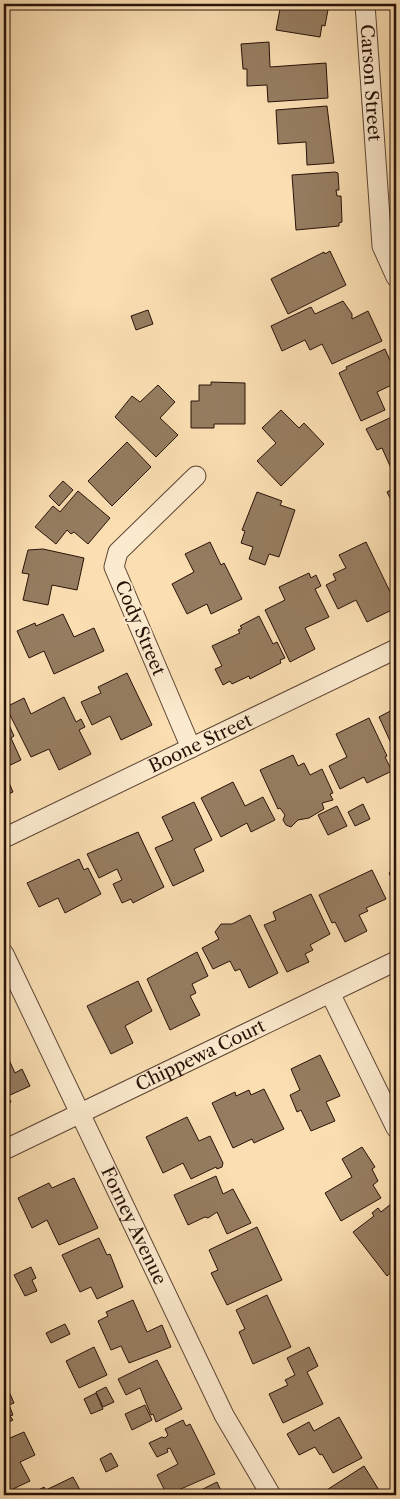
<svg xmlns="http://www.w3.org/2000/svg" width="400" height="1499" font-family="'Libre Caslon Text',serif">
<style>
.building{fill:#967d61;stroke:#281208}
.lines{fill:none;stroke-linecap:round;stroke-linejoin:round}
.minor-casing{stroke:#5d4533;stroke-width:21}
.minor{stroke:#fceace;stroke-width:19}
.labels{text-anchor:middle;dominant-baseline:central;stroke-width:4;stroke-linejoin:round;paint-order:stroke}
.street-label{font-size:18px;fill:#281208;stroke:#fceace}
</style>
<rect width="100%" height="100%" fill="#fbdfb3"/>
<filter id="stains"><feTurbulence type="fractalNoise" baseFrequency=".004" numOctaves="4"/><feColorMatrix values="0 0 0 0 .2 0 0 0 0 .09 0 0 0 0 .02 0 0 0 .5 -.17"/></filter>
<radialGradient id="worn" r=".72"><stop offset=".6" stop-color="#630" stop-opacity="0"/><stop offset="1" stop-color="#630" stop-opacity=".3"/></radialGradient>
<g class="building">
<polygon points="281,4 329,4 325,26 322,25 320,37 276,30"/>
<polygon points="269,42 270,67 326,63 328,98 268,102 267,85 247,86 247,69 243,69 241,44"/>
<polygon points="327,106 334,163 307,165 306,142 278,144 276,110"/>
<polygon points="335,172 338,173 339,190 336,190 337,196 341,196 342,222 339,223 339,226 296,230 292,175"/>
<polygon points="330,251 346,285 288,314 271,279 324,252 325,254"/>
<polygon points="343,301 352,314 352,319 368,311 382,341 332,364 322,344 310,350 305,340 282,351 271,326 311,307 315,314"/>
<polygon points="148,310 153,324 136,330 131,316"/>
<polygon points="385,349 396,374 396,383 377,392 385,410 361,421 339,373 347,369 346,367"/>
<polygon points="211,382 245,383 245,424 214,424 214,428 191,428 191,401 199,401 199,385 211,385"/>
<polygon points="158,385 175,402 160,418 178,435 156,457 115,417 132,396 140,402"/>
<polygon points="281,410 299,428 304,423 324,444 281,486 257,461 276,443 262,428"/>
<polygon points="396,415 396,476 395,477 382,448 377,450 366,429"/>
<polygon points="127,442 151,467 112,506 88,481"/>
<polygon points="63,481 73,490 59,506 49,496"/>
<polygon points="396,487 396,505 394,506 387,492"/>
<polygon points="78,491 110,518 88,544 74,532 71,534 67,530 56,544 35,527 53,506 60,512"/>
<polygon points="257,492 282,501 280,505 295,510 279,557 269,554 265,565 249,559 253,547 241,543 245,531 242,530"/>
<polygon points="210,542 221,565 224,563 242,599 211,614 207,604 187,614 172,584 194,572 185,554"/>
<polygon points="366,542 396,604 396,608 367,622 356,600 338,609 326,585 336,580 333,574 346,568 339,555"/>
<polygon points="43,549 84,558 77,590 52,585 48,605 23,600 29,574 22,573 28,550"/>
<polygon points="309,573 311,578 316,575 321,586 315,589 329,617 305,628 315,649 290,662 265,610 285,600 279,587"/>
<polygon points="63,614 74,637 94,628 104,651 54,674 44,651 29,658 17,631 35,623 36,626"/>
<polygon points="259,616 273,644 277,642 285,658 280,660 281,663 250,679 249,676 232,684 230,681 223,685 215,669 222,666 212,646 240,633 238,630 242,628 240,626"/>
<polygon points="127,673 152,725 121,740 110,716 92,725 81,702 101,693 98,687"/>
<polygon points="64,697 76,722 81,719 85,727 79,730 91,754 59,770 49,749 31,757 6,707 24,698 31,714"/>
<polygon points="396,708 396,754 379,717"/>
<polygon points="6,718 14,736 11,738 21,760 4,768 4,719"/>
<polygon points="369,718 387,756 385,757 392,771 367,783 364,777 340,789 329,766 347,757 336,734"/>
<polygon points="293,755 298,766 304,763 310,775 322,769 333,793 330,794 333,800 322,803 324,809 309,818 298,820 291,827 286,825 283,820 285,815 280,808 278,809 260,770"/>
<polygon points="4,771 13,792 4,796"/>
<polygon points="233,782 245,806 263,797 275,820 251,832 247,823 221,837 201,798"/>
<polygon points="194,802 212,840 194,849 204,871 173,886 155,848 173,840 162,817"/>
<polygon points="363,804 370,819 355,826 348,812"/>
<polygon points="337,806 347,826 328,835 318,815"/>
<polygon points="138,832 164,887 133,903 131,899 122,903 113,884 122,880 117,869 99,878 87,854"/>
<polygon points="79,859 84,870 88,868 101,894 65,913 58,898 39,907 27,883"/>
<polygon points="396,869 396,888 389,873"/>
<polygon points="372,870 386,899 366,908 368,911 359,915 367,931 345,942 335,922 332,923 319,895"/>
<polygon points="311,894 330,934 310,945 313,950 305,954 309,962 287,972 264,925 276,920 273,912"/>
<polygon points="250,915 278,973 249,988 240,969 235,971 230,961 213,969 202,948 219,939 215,932 221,924 232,924"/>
<polygon points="197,952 208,976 192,984 196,993 190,996 200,1015 170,1030 147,979"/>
<polygon points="138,981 152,1011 125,1026 133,1043 111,1054 87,1006"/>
<polygon points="4,1049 15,1073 22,1069 30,1086 8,1096 11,1102 4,1106"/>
<polygon points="320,1055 340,1096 326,1102 335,1121 311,1131 301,1110 297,1112 290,1095 300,1090 291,1069"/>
<polygon points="264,1089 284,1129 254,1143 252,1139 233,1148 212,1103 235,1092 236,1096 249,1090 251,1095"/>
<polygon points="187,1117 199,1141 210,1136 223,1163 222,1167 217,1169 216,1167 191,1179 183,1163 163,1173 146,1137"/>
<polygon points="362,1147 375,1167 372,1169 378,1181 373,1185 381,1198 341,1221 325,1193 352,1177 342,1159"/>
<polygon points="216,1176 223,1194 233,1189 251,1223 227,1234 217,1212 208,1218 205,1217 188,1225 174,1195"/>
<polygon points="74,1178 98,1228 59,1245 47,1220 32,1228 18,1198 49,1183 52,1188"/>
<polygon points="396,1200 396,1268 387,1276 353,1232 374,1216 372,1213 378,1208 381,1212"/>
<polygon points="257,1227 282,1280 227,1305 211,1273 218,1270 209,1250"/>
<polygon points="99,1238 107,1255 110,1254 123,1287 97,1299 91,1287 80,1292 62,1255"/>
<polygon points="31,1267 36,1278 32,1280 37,1291 25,1296 14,1275"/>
<polygon points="267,1295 291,1347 253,1364 239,1332 245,1329 236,1310"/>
<polygon points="133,1300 147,1332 162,1325 171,1347 129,1363 121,1346 111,1350 98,1321 108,1316 106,1312"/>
<polygon points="65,1324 70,1334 51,1343 46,1333"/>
<polygon points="94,1347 107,1375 79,1388 66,1361"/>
<polygon points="309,1347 318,1366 307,1372 323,1404 283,1423 269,1394 288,1385 285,1380 295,1375 287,1358"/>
<polygon points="157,1360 182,1409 156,1422 153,1414 151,1415 140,1388 126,1395 118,1379"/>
<polygon points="4,1380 14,1403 9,1405 13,1415 10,1416 13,1420 5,1424"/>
<polygon points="106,1387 114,1402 103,1407 96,1392"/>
<polygon points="96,1393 103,1409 91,1414 84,1399"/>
<polygon points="145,1405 152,1420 132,1430 125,1414"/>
<polygon points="339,1417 362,1458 333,1473 322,1454 320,1455 315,1447 299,1455 287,1434 309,1422 314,1431"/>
<polygon points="183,1420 186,1426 190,1424 215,1474 167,1495 157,1475 178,1464 170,1448 167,1449 168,1452 157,1457 149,1443 162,1437 165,1438 168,1435 165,1429"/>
<polygon points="7,1431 10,1438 24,1432 35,1455 20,1462 30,1481 13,1489 15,1494 13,1495 4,1493 4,1432"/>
<polygon points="111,1453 118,1466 106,1472 100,1459"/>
<polygon points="364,1466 382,1495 319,1495"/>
<polygon points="73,1477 80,1490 68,1495 34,1495 35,1492 44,1487 46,1490"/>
<polygon points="217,1482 223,1495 191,1495"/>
</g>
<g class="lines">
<g class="minor-casing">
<g id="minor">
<path id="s1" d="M365 4 382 246 396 277"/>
<polyline points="191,748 114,567 118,552 196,476"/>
<path id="s2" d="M4 838 396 649"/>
<path id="s3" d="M4 954 224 1415 271 1495"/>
<polyline points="330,993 396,1128"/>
<path id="s4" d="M4 1150 396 961"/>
</g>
</g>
<use href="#minor" class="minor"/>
</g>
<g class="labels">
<g class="street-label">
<text stroke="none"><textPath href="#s1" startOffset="79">Carson Street</textPath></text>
<text transform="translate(140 628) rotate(67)">Cody Street</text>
<text stroke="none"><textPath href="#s2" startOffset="218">Boone Street</textPath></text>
<text stroke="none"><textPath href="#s4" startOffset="218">Chippewa Court</textPath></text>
<text stroke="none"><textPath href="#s3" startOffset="301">Forney Avenue</textPath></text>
</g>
</g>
<rect width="400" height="1499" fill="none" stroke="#fbdfb3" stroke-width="20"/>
<rect x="5" y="5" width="390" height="1489" fill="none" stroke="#281208" stroke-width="2.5"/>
<rect x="10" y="10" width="380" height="1479" fill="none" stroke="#281208"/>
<rect width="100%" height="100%" filter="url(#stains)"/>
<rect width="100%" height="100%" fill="url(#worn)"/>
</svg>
